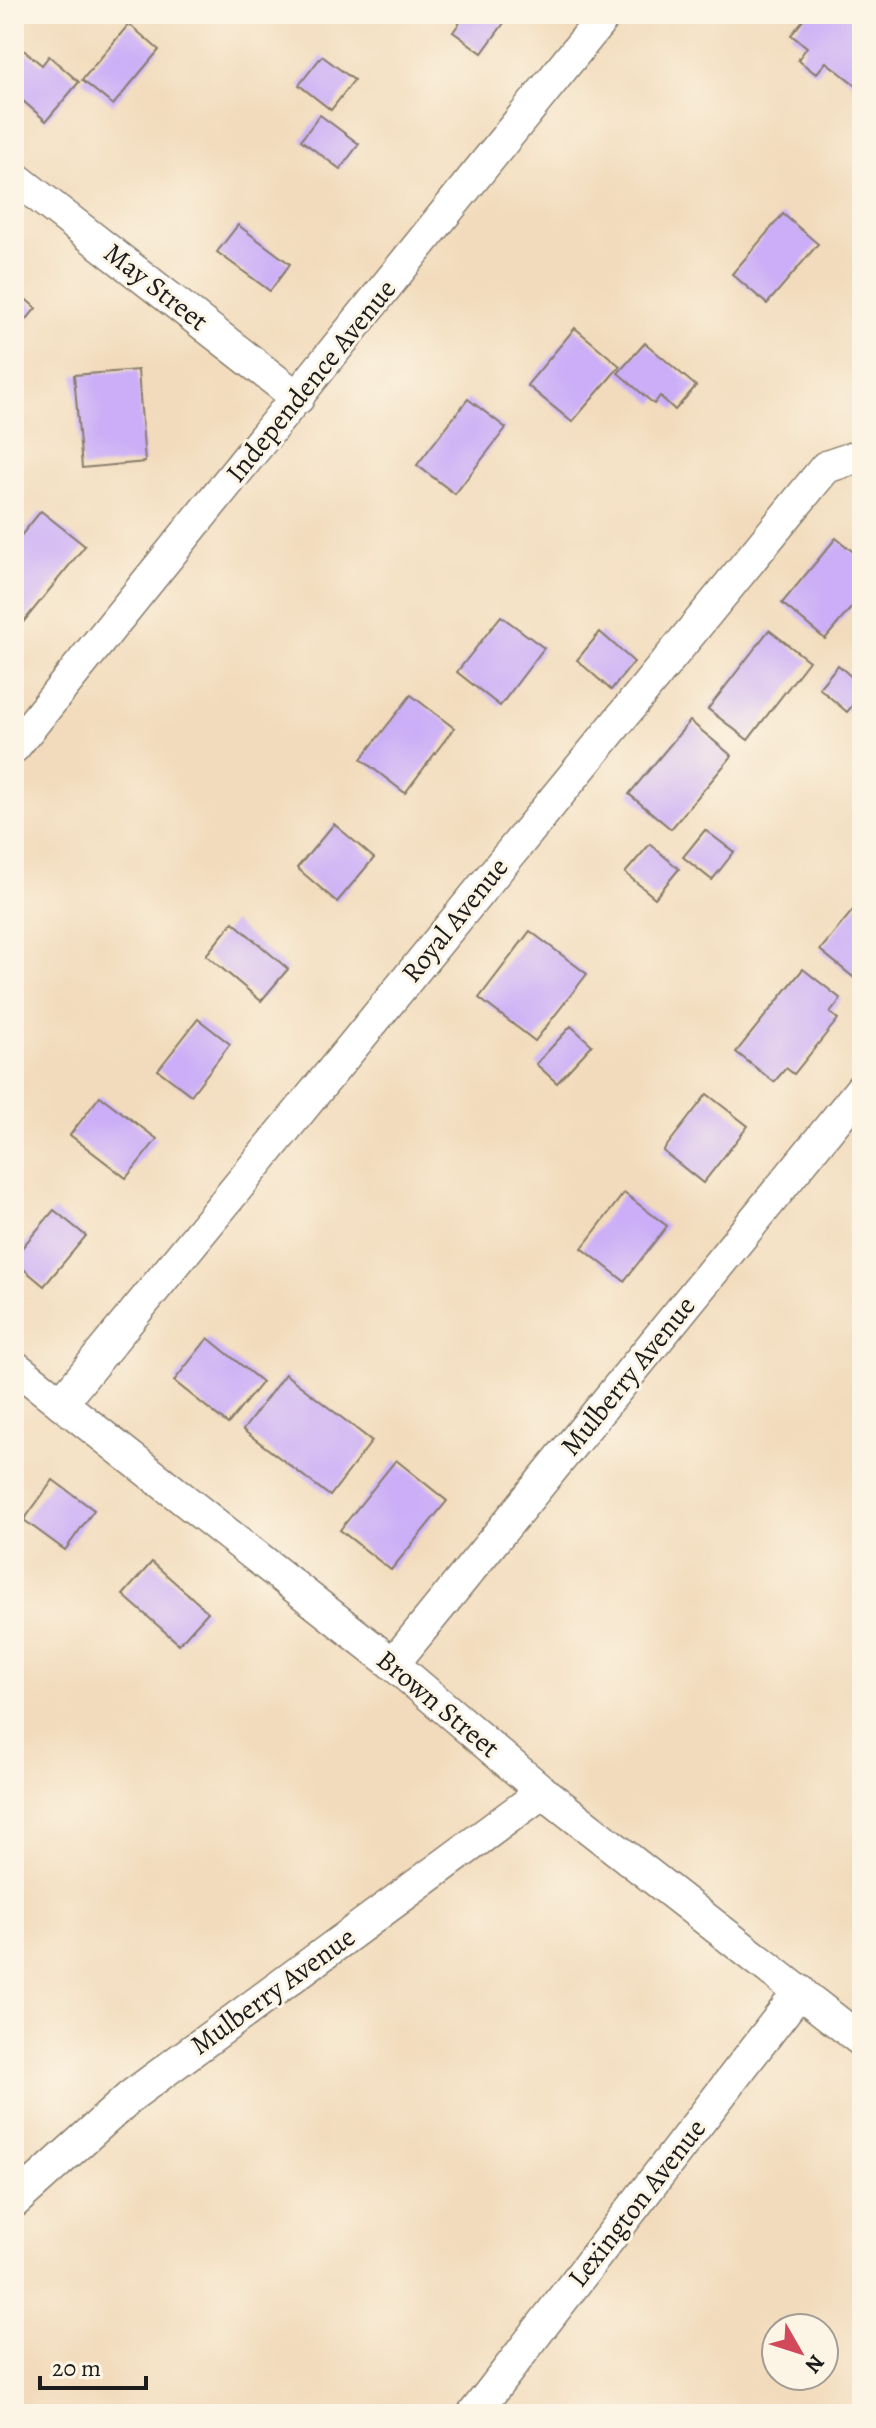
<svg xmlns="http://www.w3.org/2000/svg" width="876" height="2428" font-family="Alegreya,serif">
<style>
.building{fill:#cbaef7}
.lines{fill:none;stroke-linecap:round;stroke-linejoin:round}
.street-casing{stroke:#877c6c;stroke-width:35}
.street{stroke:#fff;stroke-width:32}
.labels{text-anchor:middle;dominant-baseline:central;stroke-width:6;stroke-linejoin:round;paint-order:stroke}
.street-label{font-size:28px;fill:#1c1c1c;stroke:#fcf5e5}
</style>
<rect width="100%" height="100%" fill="#fcf5e5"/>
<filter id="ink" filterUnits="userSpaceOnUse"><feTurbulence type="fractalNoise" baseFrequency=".0125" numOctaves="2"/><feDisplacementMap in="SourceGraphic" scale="16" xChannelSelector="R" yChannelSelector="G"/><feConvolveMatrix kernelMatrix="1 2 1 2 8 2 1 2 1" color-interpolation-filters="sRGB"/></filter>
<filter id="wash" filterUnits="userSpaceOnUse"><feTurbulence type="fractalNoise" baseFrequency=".006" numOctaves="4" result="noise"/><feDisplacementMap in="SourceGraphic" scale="32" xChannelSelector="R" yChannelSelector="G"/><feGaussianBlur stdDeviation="1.8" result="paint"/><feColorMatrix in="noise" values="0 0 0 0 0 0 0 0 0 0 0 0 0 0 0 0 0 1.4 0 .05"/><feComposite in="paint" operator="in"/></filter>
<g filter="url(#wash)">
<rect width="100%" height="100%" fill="#f2dbbc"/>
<g id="blocks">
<g class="building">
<polygon points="466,14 493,14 504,23 482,53 453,32"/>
<polygon points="808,14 854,14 862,20 862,80 857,86 826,62 816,74 798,60 807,47 791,35"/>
<polygon points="129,24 159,50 113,105 82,80"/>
<polygon points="21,48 42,65 49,56 79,82 46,121 14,93 14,56"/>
<polygon points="322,56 354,80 331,110 299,85"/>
<polygon points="320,115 359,144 340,169 301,140"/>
<polygon points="783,214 818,244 767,304 732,274"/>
<polygon points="238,225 290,264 270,291 217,252"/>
<polygon points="14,289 36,308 14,335"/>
<polygon points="575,328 620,366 572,422 527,385"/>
<polygon points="645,343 696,386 675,410 660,396 654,404 618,373"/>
<polygon points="138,370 145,462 82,468 74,375"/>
<polygon points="468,399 506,428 455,494 417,465"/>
<polygon points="41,511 85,546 17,630 14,628 14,544"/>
<polygon points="836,538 862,559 862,595 825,639 782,603"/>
<polygon points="501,616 544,648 500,706 457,672"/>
<polygon points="769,630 809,661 748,740 708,709"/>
<polygon points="600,632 634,662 611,690 577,660"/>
<polygon points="838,665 862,686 862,694 847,712 819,688"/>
<polygon points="411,695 454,728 405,793 361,759"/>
<polygon points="690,721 732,756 671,829 629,794"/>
<polygon points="334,824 374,858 337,902 297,868"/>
<polygon points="705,830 734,852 712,880 683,857"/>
<polygon points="650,844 679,869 655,898 625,873"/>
<polygon points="862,899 862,976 858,981 820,950"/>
<polygon points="233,922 288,969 261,1001 206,955"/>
<polygon points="530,931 587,974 535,1041 479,998"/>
<polygon points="803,969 841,999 830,1013 838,1019 794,1074 786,1068 774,1082 736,1052"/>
<polygon points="198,1019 230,1044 191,1095 158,1070"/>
<polygon points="571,1026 592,1045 557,1083 536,1064"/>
<polygon points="707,1094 748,1126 703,1183 663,1151"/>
<polygon points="100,1096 157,1139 126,1178 70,1135"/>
<polygon points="624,1193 667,1226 624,1281 582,1248"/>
<polygon points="54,1210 86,1236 44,1286 14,1261 14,1257"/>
<polygon points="208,1338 262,1382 228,1424 174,1381"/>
<polygon points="285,1374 372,1441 330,1496 243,1430"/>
<polygon points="396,1460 447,1501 391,1570 340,1530"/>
<polygon points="53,1480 94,1510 65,1550 24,1520"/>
<polygon points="152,1562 208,1612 179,1644 123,1595"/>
</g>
</g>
</g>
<g filter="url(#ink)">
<use href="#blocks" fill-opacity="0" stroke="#877c6c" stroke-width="2"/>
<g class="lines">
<g class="street-casing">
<g id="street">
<polyline points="14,177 298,398"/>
<polyline points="14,747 606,14"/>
<polyline points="14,1366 393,1664 543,1792 862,2041"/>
<polyline points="61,1403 826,467 862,455"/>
<polyline points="393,1664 862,1088"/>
<polyline points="14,2202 131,2096 543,1792"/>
<polyline points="474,2414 800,1991"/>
</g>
</g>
<use href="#street" class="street"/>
</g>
</g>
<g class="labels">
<g class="street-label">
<text transform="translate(156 287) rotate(38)">May Street</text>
<text transform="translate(311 381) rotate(-51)">Independence Avenue</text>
<text transform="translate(455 920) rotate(-51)">Royal Avenue</text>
<text transform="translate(628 1376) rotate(-51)">Mulberry Avenue</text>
<text transform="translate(438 1704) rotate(40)">Brown Street</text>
<text transform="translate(273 1991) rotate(-36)">Mulberry Avenue</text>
<text transform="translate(637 2203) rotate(-52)">Lexington Avenue</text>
</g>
</g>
<rect width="876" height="2428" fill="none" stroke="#fcf5e5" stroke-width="48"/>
<g transform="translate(800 2352) rotate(129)"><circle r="38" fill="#fcf5e5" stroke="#a29e95" stroke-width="2"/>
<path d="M0-6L14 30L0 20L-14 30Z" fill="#d1495b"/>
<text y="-12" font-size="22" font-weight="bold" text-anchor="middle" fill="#1c1c1c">N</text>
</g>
<path d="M40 2376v12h106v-12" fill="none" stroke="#1c1c1c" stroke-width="4"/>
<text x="52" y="2376" font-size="24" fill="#1c1c1c" stroke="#fcf5e5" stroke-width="6" paint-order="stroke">20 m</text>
</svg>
